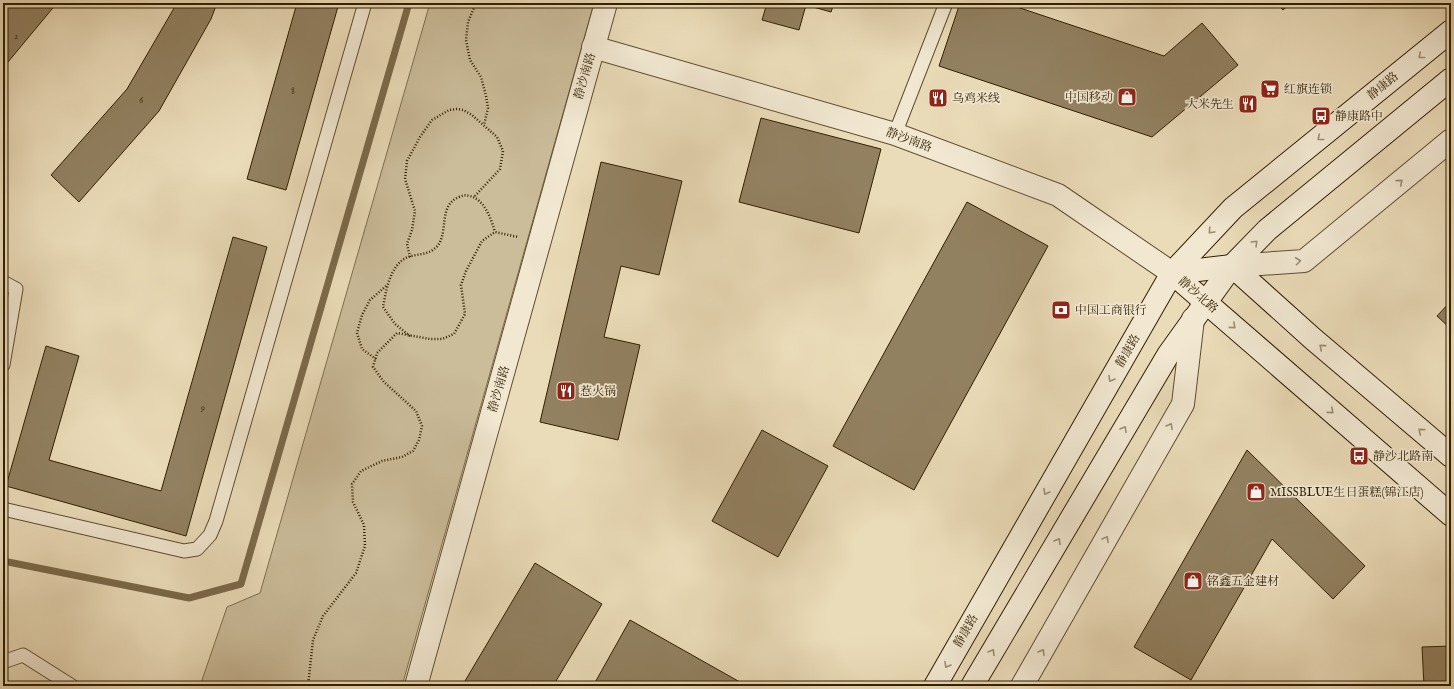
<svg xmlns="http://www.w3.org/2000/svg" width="1454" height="689" font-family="'IM FELL English','Noto Serif SC',serif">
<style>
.green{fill:#cbbc9a;stroke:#7e6e4e}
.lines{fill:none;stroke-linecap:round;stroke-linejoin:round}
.stream{stroke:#7b6a4a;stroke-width:7}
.building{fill:#928161;stroke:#311f01}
.lane-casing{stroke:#604e2f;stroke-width:15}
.street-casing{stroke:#604e2f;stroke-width:24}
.secondary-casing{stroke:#311f01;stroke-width:24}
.path{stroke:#311f01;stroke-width:2.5;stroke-dasharray:1 2;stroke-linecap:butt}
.lane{stroke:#f2e8d2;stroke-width:13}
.street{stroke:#f2e8d2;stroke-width:22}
.secondary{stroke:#f2e8d2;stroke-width:22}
.oneway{stroke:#9b8e74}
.labels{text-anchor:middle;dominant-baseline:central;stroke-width:3.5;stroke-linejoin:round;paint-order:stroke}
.number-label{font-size:10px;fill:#493819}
.street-label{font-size:12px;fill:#311f01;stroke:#f2e8d2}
.poi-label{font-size:12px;fill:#311f01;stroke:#f2e8d2;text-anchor:start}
</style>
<rect width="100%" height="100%" fill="#ebdcb9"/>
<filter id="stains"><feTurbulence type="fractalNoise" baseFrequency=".005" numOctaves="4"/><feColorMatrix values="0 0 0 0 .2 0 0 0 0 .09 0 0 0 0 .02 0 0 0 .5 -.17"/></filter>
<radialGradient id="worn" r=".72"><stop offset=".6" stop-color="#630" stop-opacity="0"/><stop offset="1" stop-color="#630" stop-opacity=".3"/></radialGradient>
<polygon class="green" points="430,3 594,3 402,686 200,686 227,607 260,593"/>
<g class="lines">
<polyline class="stream" points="3,564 8,562 189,598 241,584 409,3"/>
</g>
<g class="building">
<polygon points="4,3 57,3 3,68 3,4"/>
<polygon points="177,3 217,3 211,19 159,111 79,202 51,175 127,89"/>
<polygon points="297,3 339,3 286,190 247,179"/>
<polygon points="767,3 834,3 831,12 806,5 799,30 762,20"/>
<polygon points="960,3 1005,3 1164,56 1202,23 1238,65 1152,137 939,66"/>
<polygon points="1276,3 1291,3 1283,10"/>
<polygon points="761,118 881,149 859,233 739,202"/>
<polygon points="601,162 682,181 659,275 621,266 604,337 640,345 618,440 540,422"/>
<polygon points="967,202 1048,246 914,490 833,446"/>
<polygon points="233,237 267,247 186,536 6,486 46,346 79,356 49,460 161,491"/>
<polygon points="1451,301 1451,329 1437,316"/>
<polygon points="762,430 828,466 778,557 712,521"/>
<polygon points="1247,450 1365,566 1333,599 1272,539 1191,680 1134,647"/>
<polygon points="535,563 602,604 553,686 462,686"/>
<polygon points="630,620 747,686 593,686"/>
<polygon points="1451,646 1451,686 1424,686 1422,647"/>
</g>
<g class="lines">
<g class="lane-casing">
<g id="lane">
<polyline points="895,134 946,3"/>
<polyline points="3,282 16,289 3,365"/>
<polyline points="3,509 184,551 197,549 210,535 216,521 365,3"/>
<polyline points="3,662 23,655 72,686"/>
</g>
</g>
<g class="street-casing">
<g id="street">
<polyline points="593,47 895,134 1058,195 1172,273"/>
<polyline points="1232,266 1304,261 1451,140"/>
<polyline points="416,686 606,3"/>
<polyline points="1022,686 1183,404 1193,319"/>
</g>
</g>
<g class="secondary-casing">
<g id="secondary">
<polyline points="1172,273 1451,515"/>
<polyline points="1172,273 1232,266 1312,338 1451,456"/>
<polyline points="935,686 1172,273 1233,208 1451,31"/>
<polyline points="972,686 1168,355 1232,266 1267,230 1451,79"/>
</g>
</g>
<g class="path">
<polyline points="476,3 468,22 466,40 470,60 481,77 486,96 488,108 484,125"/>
<polyline points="410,257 407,244 412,230 415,211 405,179 407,161 420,137 432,120 449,110 457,109 463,110 472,115 497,137 503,151 500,169 474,197"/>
<path d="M410 336 395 324 383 307C386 291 390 264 408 257 416 254 427 255 434 249 451 237 436 206 459 197 464 195 465 195 470 196 485 200 491 219 495 232"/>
<polyline points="376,359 362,349 357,333 362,315 370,300 386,286"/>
<polyline points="308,686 313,640 323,616 356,573 365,546 364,525 353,502 352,484 361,471 382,461 402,457 413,451 419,440 422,426 416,411 384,382 373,367 377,353 397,333 430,339 442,339 454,334 465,314 461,285 466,271 482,241 495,232 518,237"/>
</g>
<use href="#lane" class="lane"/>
<use href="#street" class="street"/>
<use href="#secondary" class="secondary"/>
</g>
<defs><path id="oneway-chevron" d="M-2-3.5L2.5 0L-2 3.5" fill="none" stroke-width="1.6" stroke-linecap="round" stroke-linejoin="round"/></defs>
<g class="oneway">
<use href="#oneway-chevron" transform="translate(1421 56) rotate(141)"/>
<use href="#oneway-chevron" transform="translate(1320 138) rotate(141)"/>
<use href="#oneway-chevron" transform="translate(1400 182) rotate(-40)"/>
<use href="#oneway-chevron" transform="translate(1211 231) rotate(133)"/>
<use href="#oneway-chevron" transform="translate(1255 243) rotate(-45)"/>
<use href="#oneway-chevron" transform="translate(1298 261) rotate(-7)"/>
<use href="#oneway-chevron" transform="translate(1233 326) rotate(41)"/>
<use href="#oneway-chevron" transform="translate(1322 347) rotate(-140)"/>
<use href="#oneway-chevron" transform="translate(1111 379) rotate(120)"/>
<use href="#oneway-chevron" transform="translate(1331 411) rotate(41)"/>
<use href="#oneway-chevron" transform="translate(1170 426) rotate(-60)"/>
<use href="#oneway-chevron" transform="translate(1124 429) rotate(-59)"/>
<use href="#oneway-chevron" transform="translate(1421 431) rotate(-140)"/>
<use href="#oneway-chevron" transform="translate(1046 492) rotate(120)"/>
<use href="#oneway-chevron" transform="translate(1106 539) rotate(-60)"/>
<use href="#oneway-chevron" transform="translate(1058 541) rotate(-59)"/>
<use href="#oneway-chevron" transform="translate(992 652) rotate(-59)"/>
<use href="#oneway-chevron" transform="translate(1042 652) rotate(-60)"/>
<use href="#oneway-chevron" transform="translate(947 665) rotate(120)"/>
</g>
<defs>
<g id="supermarket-square" transform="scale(1)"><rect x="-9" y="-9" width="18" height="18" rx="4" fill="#8f2418" stroke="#f2e8d2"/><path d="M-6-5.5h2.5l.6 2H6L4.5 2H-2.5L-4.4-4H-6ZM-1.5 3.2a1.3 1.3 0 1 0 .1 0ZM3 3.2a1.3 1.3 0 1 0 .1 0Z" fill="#fff"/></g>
<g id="shop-square" transform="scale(1)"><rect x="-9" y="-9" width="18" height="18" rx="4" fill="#8f2418" stroke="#f2e8d2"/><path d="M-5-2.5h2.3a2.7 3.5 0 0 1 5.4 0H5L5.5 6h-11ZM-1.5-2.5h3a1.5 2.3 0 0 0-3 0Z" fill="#fff"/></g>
<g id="restaurant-square" transform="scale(1)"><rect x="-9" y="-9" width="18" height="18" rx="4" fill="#8f2418" stroke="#f2e8d2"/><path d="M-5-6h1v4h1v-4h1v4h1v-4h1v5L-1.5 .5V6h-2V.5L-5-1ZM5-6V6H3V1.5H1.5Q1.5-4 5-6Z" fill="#fff"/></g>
<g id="bus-square" transform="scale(1)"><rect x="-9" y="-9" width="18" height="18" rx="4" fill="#8f2418" stroke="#f2e8d2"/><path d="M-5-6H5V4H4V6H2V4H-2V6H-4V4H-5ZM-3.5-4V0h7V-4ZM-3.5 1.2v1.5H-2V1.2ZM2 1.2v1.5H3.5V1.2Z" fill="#fff"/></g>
<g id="bank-square" transform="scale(1)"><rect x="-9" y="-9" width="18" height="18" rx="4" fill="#8f2418" stroke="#f2e8d2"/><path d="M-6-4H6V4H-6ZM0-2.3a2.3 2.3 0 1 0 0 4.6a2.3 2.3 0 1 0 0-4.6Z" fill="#fff"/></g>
</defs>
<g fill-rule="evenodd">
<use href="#supermarket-square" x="1270" y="89"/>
<use href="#shop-square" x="1127" y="97"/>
<use href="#restaurant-square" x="938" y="98"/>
<use href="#restaurant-square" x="1248" y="104"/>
<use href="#bus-square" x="1321" y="116"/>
<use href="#bank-square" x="1061" y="310"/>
<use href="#restaurant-square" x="566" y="391"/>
<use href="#bus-square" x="1359" y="456"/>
<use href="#shop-square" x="1256" y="492"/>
<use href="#shop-square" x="1193" y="581"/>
</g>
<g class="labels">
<g class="number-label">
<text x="16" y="36">2</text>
<text x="293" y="91">8</text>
<text x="141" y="100">6</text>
<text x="203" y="408">9</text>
</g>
<g class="street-label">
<text transform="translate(585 76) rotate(-74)">静沙南路</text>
<text transform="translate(1383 86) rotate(-39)">静康路</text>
<text transform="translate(909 140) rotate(20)">静沙南路</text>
<text transform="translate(1198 295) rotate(41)">静沙北路</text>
<text transform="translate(1128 351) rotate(-60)">静康路</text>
<text transform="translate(499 389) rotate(-74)">静沙南路</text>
<text transform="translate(966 631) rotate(-60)">静康路</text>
</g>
<g class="poi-label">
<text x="1284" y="89">红旗连锁</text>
<text x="1113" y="97" text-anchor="end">中国移动</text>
<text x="952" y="98">乌鸡米线</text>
<text x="1234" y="104" text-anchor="end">大米先生</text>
<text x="1335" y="116">静康路中</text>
<text x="1075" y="310">中国工商银行</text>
<text x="580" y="391">惹火锅</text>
<text x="1373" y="456">静沙北路南</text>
<text x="1270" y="492">MISSBLUE生日蛋糕(锦江店)</text>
<text x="1207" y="581">铭鑫五金建材</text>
</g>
</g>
<rect width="1454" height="689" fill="none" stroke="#ebdcb9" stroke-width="16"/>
<rect x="4" y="4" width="1446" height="681" fill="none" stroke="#311f01" stroke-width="2"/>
<rect x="8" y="8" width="1438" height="673" fill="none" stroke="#311f01"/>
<rect width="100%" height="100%" filter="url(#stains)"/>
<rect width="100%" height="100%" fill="url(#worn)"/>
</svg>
